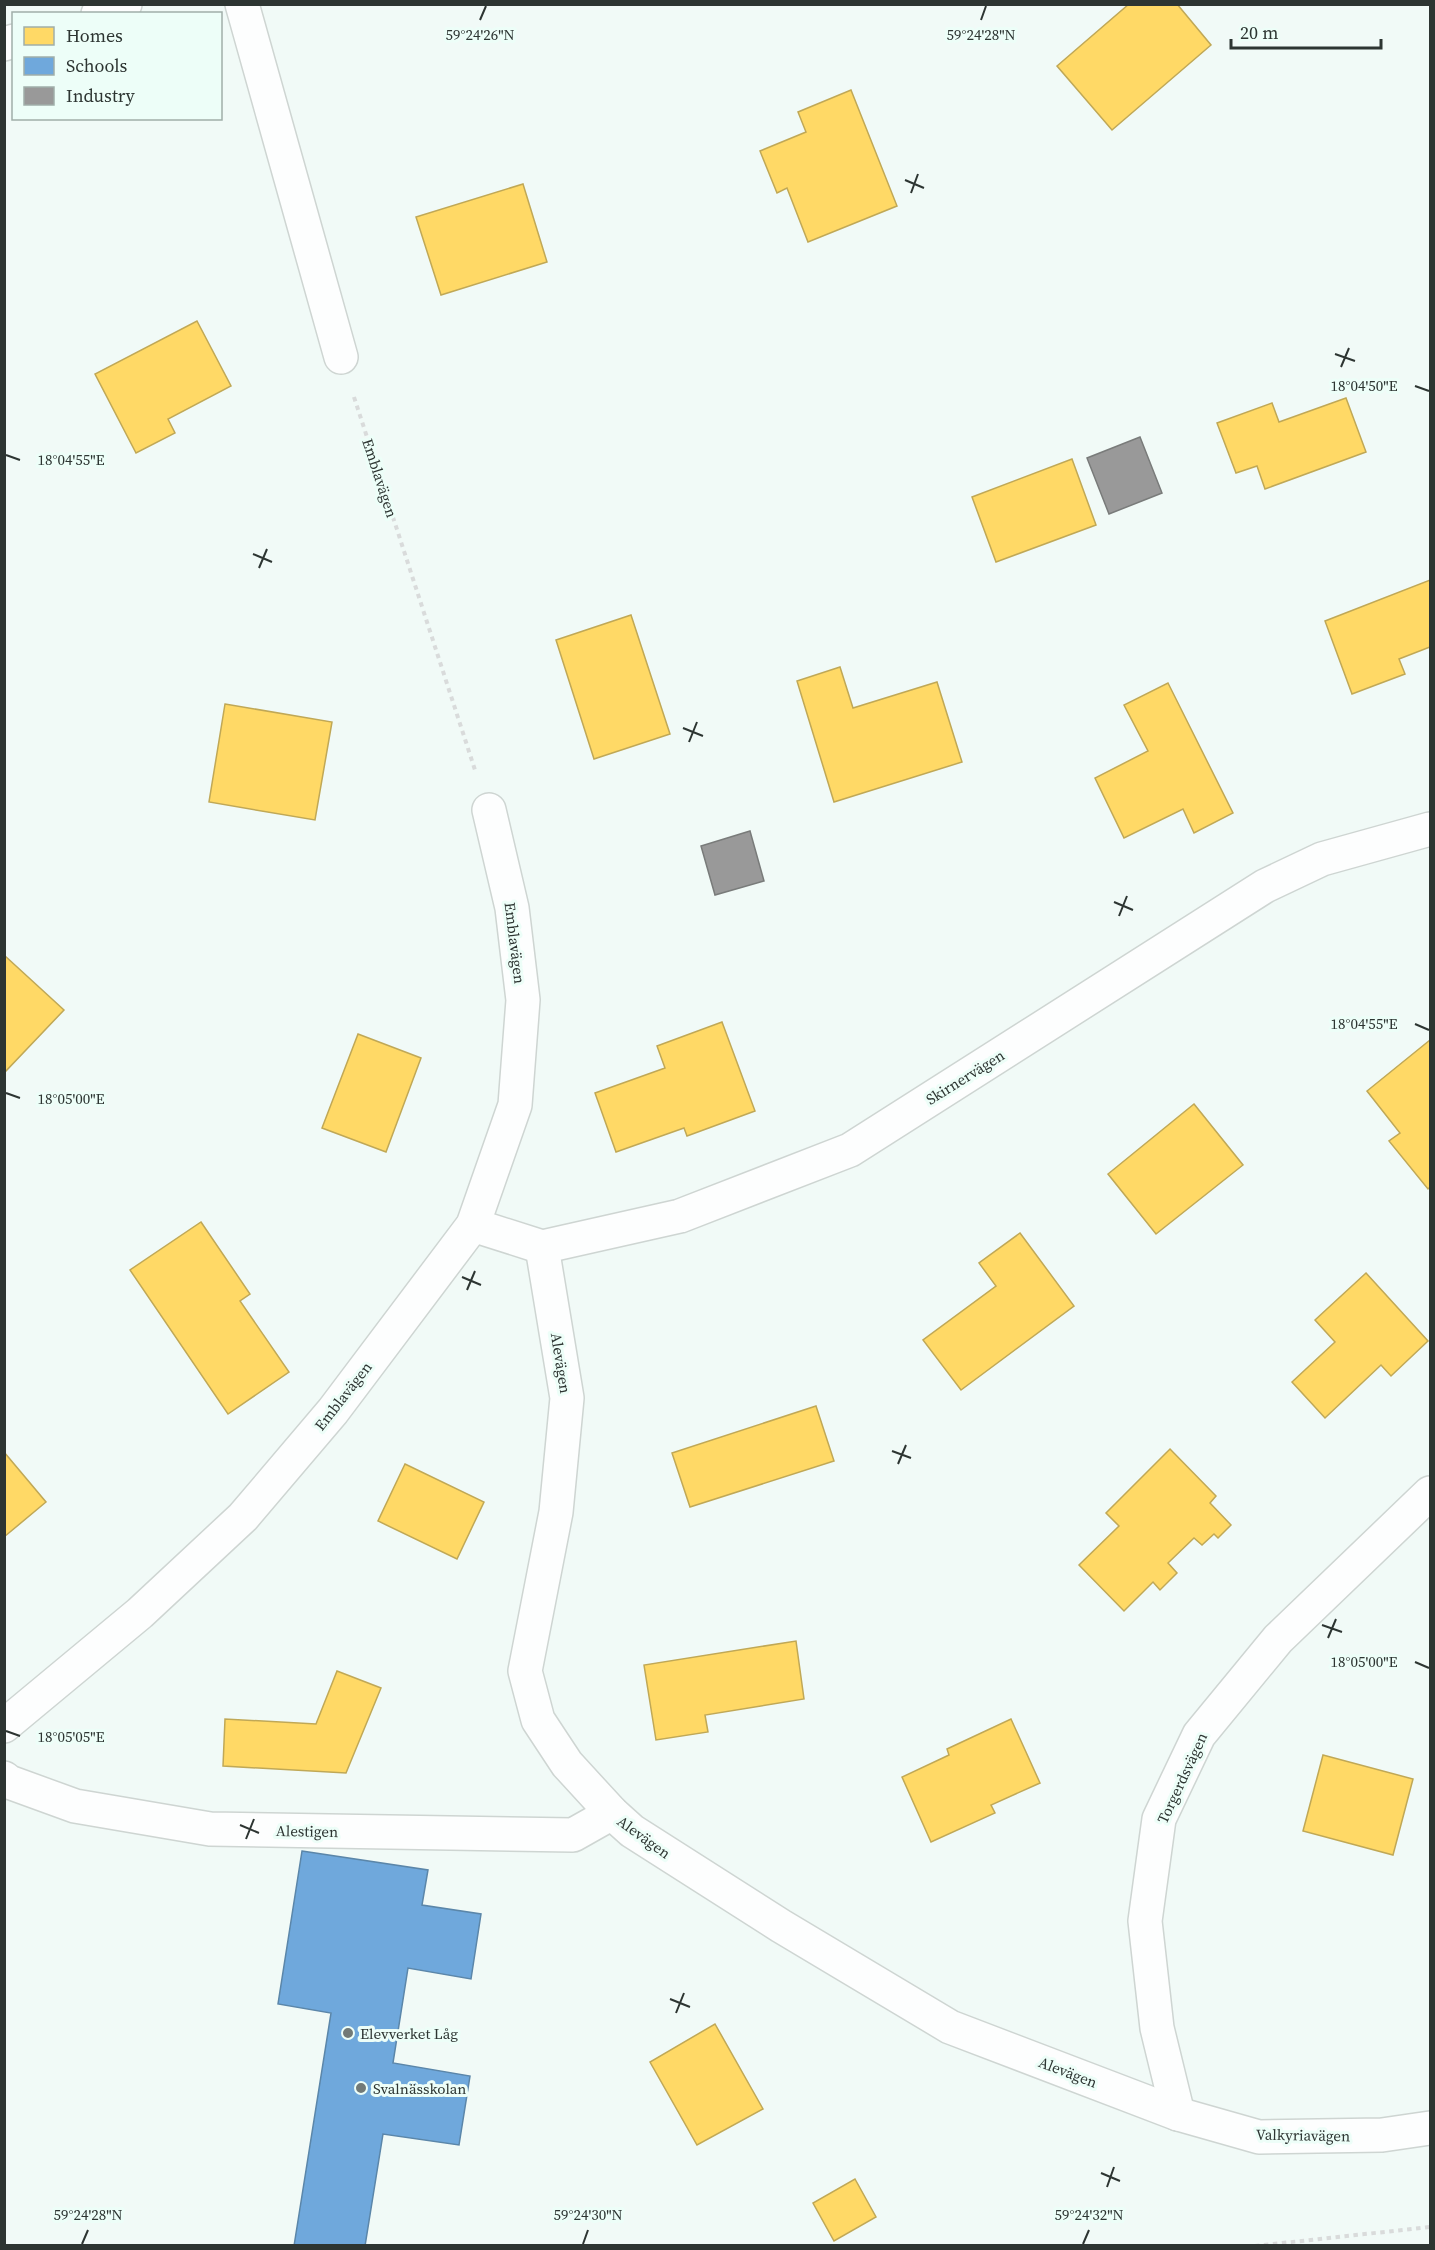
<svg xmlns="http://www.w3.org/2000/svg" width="1435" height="2250" font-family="'Source Serif 4',serif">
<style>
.homes{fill:#ffd966;stroke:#c0a856;stroke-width:1.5}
.schools{fill:#6fa8dc;stroke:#5b86a9;stroke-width:1.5}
.industry{fill:#999;stroke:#797b7a;stroke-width:1.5}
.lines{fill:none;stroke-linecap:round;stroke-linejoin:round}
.minor-casing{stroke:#ced5d2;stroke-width:36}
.path{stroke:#d9dbdb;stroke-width:4;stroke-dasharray:4.5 4.5;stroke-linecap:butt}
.minor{stroke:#fdfefe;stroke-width:33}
.ticks{fill:none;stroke:#2d3532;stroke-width:2}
.poi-dot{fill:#727a77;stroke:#edfef8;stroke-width:2}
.labels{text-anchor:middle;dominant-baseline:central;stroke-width:6;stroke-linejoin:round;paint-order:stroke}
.street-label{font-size:15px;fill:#2d3532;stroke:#edfef8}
.poi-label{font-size:15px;fill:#2d3532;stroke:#edfef8;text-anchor:start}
.ticks-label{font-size:15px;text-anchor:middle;fill:#2d3532;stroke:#edfef8;stroke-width:6;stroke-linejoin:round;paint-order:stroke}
</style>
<rect width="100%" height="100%" fill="#f1faf7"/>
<g class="homes">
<polygon points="1129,4 1177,4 1211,45 1112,130 1057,66"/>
<polygon points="851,90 897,206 808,242 787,188 777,193 760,151 806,132 798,112"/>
<polygon points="523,184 547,262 441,295 416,217"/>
<polygon points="197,321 231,386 168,419 175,433 136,453 95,374"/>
<polygon points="1346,398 1366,452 1265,489 1257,466 1236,473 1217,423 1272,403 1279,422"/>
<polygon points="1072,459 1096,525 996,562 972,497"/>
<polygon points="1430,580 1430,647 1399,659 1405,674 1352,694 1325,621"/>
<polygon points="631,615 670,734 594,759 556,640"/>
<polygon points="840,667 853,708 937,682 962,762 834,802 797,681"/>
<polygon points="1168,683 1233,813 1194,833 1183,809 1124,838 1095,778 1148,751 1124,705"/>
<polygon points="225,704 332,722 315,820 209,802"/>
<polygon points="4,955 64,1010 4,1073"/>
<polygon points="722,1022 755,1111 687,1136 684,1128 616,1152 595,1093 665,1068 657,1046"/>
<polygon points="358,1034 421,1058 386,1152 322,1128"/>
<polygon points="1430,1040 1430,1187 1428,1189 1389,1141 1400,1133 1367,1091"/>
<polygon points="1194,1104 1243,1165 1156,1234 1108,1174"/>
<polygon points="201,1222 250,1294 240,1301 289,1372 228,1414 130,1270"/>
<polygon points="1020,1233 1074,1306 961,1390 923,1340 996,1286 979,1263"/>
<polygon points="1366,1273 1428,1341 1391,1376 1381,1365 1325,1418 1292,1382 1335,1342 1315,1320"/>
<polygon points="816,1406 834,1461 690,1507 672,1453"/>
<polygon points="1170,1449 1216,1496 1210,1503 1231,1525 1218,1538 1214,1534 1202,1545 1194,1538 1168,1563 1177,1573 1160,1590 1153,1582 1124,1611 1079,1565 1119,1526 1106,1513"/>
<polygon points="4,1452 46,1502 4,1537"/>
<polygon points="405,1464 484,1502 457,1559 378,1521"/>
<polygon points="796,1641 804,1699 705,1715 708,1732 656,1740 644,1665"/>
<polygon points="337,1671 381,1688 346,1773 223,1766 225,1719 316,1724"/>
<polygon points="1011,1719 1040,1783 991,1805 995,1813 931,1842 902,1777 949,1755 947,1749"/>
<polygon points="1323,1755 1413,1779 1393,1855 1303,1831"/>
<polygon points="715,2024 763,2109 697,2145 650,2062"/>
<polygon points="855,2179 876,2217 834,2241 813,2203"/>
</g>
<polygon class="schools" points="302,1851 428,1870 422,1905 481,1914 471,1979 408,1968 393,2063 470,2076 459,2145 383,2134 365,2246 294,2246 331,2013 278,2004"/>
<g class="industry">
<polygon points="1140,437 1162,493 1109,514 1087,458"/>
<polygon points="750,831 764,881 715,895 701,846"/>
</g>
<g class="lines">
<g class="minor-casing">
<g id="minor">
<polyline points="242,4 341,357"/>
<polyline points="98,14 125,4"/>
<polyline points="4,44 14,41"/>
<polyline points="473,1225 542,1247 680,1216 850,1150 1265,886 1322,859 1430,829"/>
<polyline points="542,1247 567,1398 556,1512 525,1671 538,1720 567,1764 612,1813 632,1831 781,1926 950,2027 1178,2114 1259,2137 1382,2135 1430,2128"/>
<polyline points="4,1726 140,1613 243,1517 333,1411 473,1225 515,1105 523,1000 512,908 489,810"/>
<polyline points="4,1778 9,1782 75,1806 210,1829 573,1835 612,1813"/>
<polyline points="1178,2114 1157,2028 1145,1921 1159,1819 1199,1735 1278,1639 1430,1493"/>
</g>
</g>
<g class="path">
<polyline points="354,397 475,770"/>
<polyline points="1255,2246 1430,2227"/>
</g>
<use href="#minor" class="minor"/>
</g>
<path class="ticks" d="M480 20 486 6M981 20 986 6M905 180 924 188M911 193 918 174M1335 354 1355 361M1341 367 1349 348M1415 386 1429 391M6 455 20 460M253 554 272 562M259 568 267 549M683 728 703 736M689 742 697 722M1114 902 1133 910M1119 916 1127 896M1415 1024 1429 1030M6 1093 20 1098M462 1277 481 1285M467 1290 475 1271M892 1451 911 1458M898 1464 906 1445M1322 1625 1342 1632M1328 1638 1336 1619M1415 1662 1429 1668M6 1731 20 1736M240 1825 259 1833M246 1839 254 1819M670 1999 690 2007M676 2013 684 1993M1101 2173 1120 2181M1107 2187 1114 2167M82 2244 88 2230M583 2244 588 2230M1083 2244 1089 2230"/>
<g class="poi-dot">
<circle cx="348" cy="2033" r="6"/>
<circle cx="361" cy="2088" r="6"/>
</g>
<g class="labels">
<g class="street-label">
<text transform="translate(380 478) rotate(72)">Emblavägen</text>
<text transform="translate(515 943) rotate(83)">Emblavägen</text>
<text transform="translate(965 1077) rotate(-32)">Skirnervägen</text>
<text transform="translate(561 1363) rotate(81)">Alevägen</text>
<text transform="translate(343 1396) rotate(-52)">Emblavägen</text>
<text transform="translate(1182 1778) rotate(-65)">Torgerdsvägen</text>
<text transform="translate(307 1831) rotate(1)">Alestigen</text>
<text transform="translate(644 1837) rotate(36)">Alevägen</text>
<text transform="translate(1068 2072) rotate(21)">Alevägen</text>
<text transform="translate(1303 2135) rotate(1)">Valkyriavägen</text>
</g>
<g class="poi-label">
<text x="360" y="2033">Elevverket Låg</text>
<text x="373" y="2088">Svalnässkolan</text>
</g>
</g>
<g class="ticks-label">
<text x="981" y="40">59°24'28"N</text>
<text x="480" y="40">59°24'26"N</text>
<text x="1364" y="391">18°04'50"E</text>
<text x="71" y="465">18°04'55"E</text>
<text x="1364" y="1029">18°04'55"E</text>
<text x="71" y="1104">18°05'00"E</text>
<text x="1364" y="1667">18°05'00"E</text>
<text x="71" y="1742">18°05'05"E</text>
<text x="88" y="2220">59°24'28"N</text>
<text x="588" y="2220">59°24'30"N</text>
<text x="1089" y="2220">59°24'32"N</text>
</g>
<rect width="1435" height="2250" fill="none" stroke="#2d3532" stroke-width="12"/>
<rect x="12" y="12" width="210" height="108" fill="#edfef8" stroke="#a0aea9" stroke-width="1.5"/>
<rect x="24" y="27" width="30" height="18" fill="#ffd966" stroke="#a0aea9" stroke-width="1.5"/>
<text x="66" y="42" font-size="18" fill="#2d3532">Homes</text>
<rect x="24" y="57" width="30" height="18" fill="#6fa8dc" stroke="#a0aea9" stroke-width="1.5"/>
<text x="66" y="72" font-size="18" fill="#2d3532">Schools</text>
<rect x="24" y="87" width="30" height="18" fill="#999999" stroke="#a0aea9" stroke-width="1.5"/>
<text x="66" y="102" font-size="18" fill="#2d3532">Industry</text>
<path d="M1231 39v9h150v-9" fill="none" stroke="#2d3532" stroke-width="3"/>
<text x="1240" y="39" font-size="18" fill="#2d3532" stroke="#edfef8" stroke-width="4.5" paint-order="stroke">20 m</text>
</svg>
